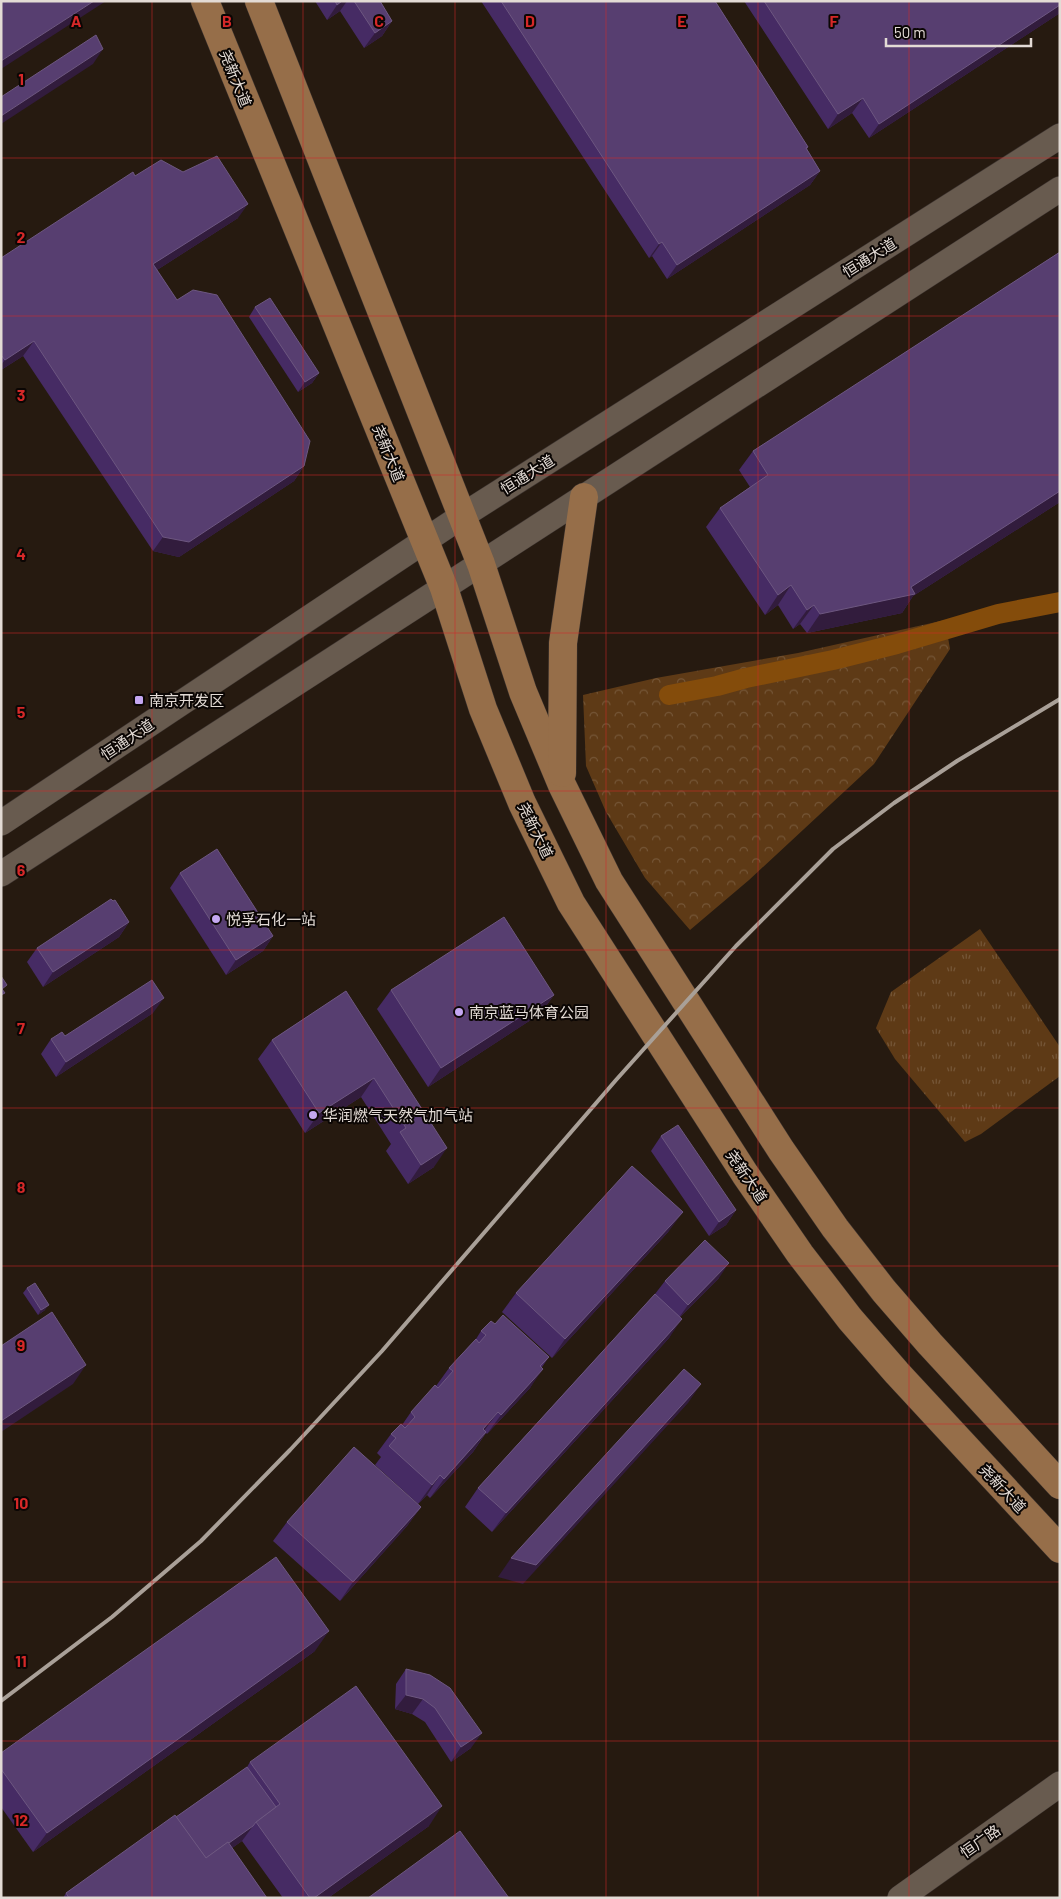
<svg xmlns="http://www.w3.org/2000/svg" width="1061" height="1899" font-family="Barlow,'Noto Sans SC',sans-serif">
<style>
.grass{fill:url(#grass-tufts)}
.park{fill:url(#park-crowns)}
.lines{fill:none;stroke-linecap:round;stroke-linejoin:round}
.canal{stroke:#844c0b;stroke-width:20}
.secondary-casing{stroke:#3d3430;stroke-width:26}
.primary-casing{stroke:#3d3430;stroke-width:29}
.secondary{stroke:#685b4f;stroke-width:25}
.primary{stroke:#966e49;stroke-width:28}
.rail{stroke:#a9a098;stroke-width:4}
.wall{fill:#462b64}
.shaded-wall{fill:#321c3d}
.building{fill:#573e70;stroke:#6d5780}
.grid{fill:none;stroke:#d62828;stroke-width:1;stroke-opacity:0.55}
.poi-dot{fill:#c4a7f1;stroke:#0b0604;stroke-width:2}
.labels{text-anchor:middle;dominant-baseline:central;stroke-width:4;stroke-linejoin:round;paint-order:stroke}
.street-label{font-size:15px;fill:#e3dbd5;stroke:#0b0604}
.poi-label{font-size:15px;fill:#e3dbd5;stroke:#0b0604;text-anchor:start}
.grid-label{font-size:16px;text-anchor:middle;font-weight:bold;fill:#d62828;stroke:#0b0604;stroke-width:4;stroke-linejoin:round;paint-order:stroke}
</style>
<defs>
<pattern id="grass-tufts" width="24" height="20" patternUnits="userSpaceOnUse" patternTransform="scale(1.25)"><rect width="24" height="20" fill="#5e3a16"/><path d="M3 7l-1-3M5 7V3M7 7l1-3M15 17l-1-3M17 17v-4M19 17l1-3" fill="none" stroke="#755637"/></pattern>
<pattern id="park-crowns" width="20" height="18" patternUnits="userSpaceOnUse" patternTransform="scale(1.25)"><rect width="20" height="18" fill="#5e3a16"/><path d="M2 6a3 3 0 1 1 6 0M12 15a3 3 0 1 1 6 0" fill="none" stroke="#755637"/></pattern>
</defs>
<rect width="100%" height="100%" fill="#261a10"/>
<polygon class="grass" points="980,929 1060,1047 1060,1076 981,1134 965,1142 895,1059 876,1028 891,992"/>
<polygon class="park" points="945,620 950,649 874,764 749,880 690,930 645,878 606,812 586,766 583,695 656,678 798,653"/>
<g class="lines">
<polyline class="canal" points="669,695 717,686 746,678 833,660 897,644 998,614 1060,602"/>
<g class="secondary-casing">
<g id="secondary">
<polyline points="1,823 462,516 1060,136"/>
<polyline points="1,874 1060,189"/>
<polyline points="900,1898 1060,1784"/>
</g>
</g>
<g class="primary-casing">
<g id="primary">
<polyline points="205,1 444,588 483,709 522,803 571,903 745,1174 800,1254 850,1319 897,1373 1060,1549"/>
<polyline points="259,1 481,564 523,692 562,785 609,881 781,1150 835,1228 884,1291 930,1344 1060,1485"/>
<polyline points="562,773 563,643 584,497"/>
</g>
</g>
<use href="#secondary" class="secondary"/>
<use href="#primary" class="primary"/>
<polyline class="rail" points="1,1701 112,1617 201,1541 290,1450 382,1351 616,1080 736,946 833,849 894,803 957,761 1060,699"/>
</g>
<g class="wall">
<polygon points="315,1 380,1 392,21 382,36 364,48 340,11 327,20"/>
<polygon points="481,1 715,1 808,147 807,149 820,171 810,185 667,279 652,256 649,258"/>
<polygon points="744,1 1060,1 1060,13 869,138 852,113 828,129"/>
<polygon points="135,176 238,218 157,270 177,300 304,466 294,481 179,557 153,551 23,356 1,370 1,258"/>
<polygon points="1060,252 1060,502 913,596 902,613 807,633 800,624 793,629 778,605 765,615 706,527 720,508 750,487 739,470 753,451"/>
<polygon points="255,307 319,373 312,383 298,392 249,317"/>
<polygon points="180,873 273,936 263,951 226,975 170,888"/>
<polygon points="129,922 119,937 43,987 27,962 37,948"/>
<polygon points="391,990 554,995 540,1014 428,1087 377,1009"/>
<polygon points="346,991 434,1167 408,1184 386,1151 391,1144 361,1097 305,1133 258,1059 272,1040"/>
<polygon points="153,1013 56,1077 41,1054 51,1039 65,1036"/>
<polygon points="661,1136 736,1210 726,1225 709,1236 651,1151"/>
<polygon points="669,1231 552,1358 502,1312 516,1293"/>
<polygon points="719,1278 680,1317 669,1338 492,1532 465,1507 478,1488 655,1294 665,1281"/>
<polygon points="27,1288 45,1310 38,1315 23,1293"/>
<polygon points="495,1324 549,1357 542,1367 530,1388 487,1434 486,1433 473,1452 430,1498 427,1495 418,1504 375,1465 381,1457 377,1453 391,1434 402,1425 411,1412 436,1386 449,1368 476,1339 481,1331"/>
<polygon points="421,1507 407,1526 340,1601 273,1541 287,1522"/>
<polygon points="315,1651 33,1852 1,1807 1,1753"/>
<polygon points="406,1669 471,1748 451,1762 425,1722 412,1714 395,1709 396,1684"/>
<polygon points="250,1762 429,1826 328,1898 283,1898 242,1841 232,1848 267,1898 63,1898 66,1893 176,1817 247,1767"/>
</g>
<g class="shaded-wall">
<polygon points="94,1 106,1 1,69 1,61"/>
<polygon points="342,1 347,1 340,11 327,20 337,5"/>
<polygon points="1060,5 1060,13 869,138 879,124"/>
<polygon points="392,21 382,36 364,48 375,33"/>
<polygon points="103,49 93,64 1,124 1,116"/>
<polygon points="863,98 852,113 828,129 838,114"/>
<polygon points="820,171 810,185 667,279 677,265"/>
<polygon points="248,204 238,218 143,279 153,264"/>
<polygon points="662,242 652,256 649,258 659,244"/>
<polygon points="34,341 23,356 1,370 1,365 5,360"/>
<polygon points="319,373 312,383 298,392 305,382"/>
<polygon points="304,466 294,481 179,557 153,551 163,537"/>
<polygon points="1060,491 1060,502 913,596 902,613 807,633 820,614 911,587"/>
<polygon points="791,585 778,605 765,615 778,595"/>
<polygon points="814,605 800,624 793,629 807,610"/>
<polygon points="129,922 119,937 43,987 53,972"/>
<polygon points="273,936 263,951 226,975 236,960"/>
<polygon points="554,995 540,1014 428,1087 441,1068"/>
<polygon points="164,998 153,1013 56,1077 66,1062"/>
<polygon points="374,1078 361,1097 305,1133 319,1113"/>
<polygon points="447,1148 434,1167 408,1184 421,1165"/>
<polygon points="736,1210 726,1225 709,1236 719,1222"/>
<polygon points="683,1212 669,1231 552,1358 565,1339"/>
<polygon points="729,1263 719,1278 678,1319 688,1305"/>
<polygon points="49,1305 45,1310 38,1315 41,1310"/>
<polygon points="682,1319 669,1338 492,1532 506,1513"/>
<polygon points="86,1365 73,1384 1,1432 1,1421"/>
<polygon points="543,1369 530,1388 487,1434 501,1415"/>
<polygon points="701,1384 688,1403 523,1584 498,1577 511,1558"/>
<polygon points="498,1412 484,1431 483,1429"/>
<polygon points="486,1432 473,1452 430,1498 444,1479"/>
<polygon points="440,1475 427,1495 418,1504 432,1485"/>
<polygon points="421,1507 407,1526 340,1601 353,1582"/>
<polygon points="329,1631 315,1651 33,1852 47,1833"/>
<polygon points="406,1695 423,1699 412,1714 395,1709"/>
<polygon points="482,1733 471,1748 451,1762 461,1747"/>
<polygon points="442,1806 429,1826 328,1898 314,1898"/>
<polygon points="253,1826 242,1841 192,1877 202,1862"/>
</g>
<g class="building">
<polygon points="1,1 94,1 1,61"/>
<polygon points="335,1 342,1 337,5"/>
<polygon points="354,1 380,1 392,21 375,33"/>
<polygon points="501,1 715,1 808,147 806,148 820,171 677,265 662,242 659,244"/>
<polygon points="764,1 1060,1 1060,5 879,124 863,98 838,114"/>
<polygon points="96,35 103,49 1,116 1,97"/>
<polygon points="217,156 248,204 153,264 177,300 193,290 217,295 310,441 304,466 189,542 163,537 34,341 5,360 1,355 1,258 133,172 135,176 161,160 183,172"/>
<polygon points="1060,252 1060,491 911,587 915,594 820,614 814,605 807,610 791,585 778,595 720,508 768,475 753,451"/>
<polygon points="270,298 319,373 305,382 255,307"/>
<polygon points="217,849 273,936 236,960 180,873"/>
<polygon points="111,899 113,901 115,900 129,922 53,972 37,948"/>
<polygon points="504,917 554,995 441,1068 391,990"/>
<polygon points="1,976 7,985 2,989 5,993 1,995"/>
<polygon points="152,980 164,998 66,1062 51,1039 62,1032 65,1036"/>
<polygon points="346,991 447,1148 421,1165 400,1132 406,1128 374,1078 319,1113 272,1040"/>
<polygon points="678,1125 736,1210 719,1222 661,1136"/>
<polygon points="632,1166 683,1212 565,1339 516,1293"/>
<polygon points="705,1240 729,1263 688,1305 665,1281"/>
<polygon points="35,1283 49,1305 41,1310 27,1288"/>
<polygon points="655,1294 682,1319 506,1513 478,1488"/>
<polygon points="52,1312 86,1365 1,1421 1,1346"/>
<polygon points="503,1315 549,1357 540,1366 543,1369 501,1415 498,1412 483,1429 486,1432 444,1479 440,1475 432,1485 389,1446 396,1438 391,1434 401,1424 405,1428 415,1417 411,1412 435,1385 438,1388 453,1371 449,1368 476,1339 479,1343 486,1335 481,1331 491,1321 495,1324"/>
<polygon points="684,1369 701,1384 536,1565 511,1558"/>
<polygon points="354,1447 421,1507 353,1582 287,1522"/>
<polygon points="276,1557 329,1631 47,1833 1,1769 1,1753"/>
<polygon points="406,1669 430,1675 450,1688 482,1733 461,1747 435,1708 423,1699 406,1695"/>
<polygon points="356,1686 442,1806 314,1898 310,1898 256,1822 280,1804 250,1762"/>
<polygon points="247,1767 276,1807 256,1822 253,1826 229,1843 228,1842 206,1858 176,1817"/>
<polygon points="175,1815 206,1858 228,1842 267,1898 69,1898 66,1893"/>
<polygon points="460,1831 509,1898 368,1898"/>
</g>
<path class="grid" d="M152 1V1898M303 1V1898M455 1V1898M606 1V1898M758 1V1898M909 1V1898M1 158H1060M1 316H1060M1 475H1060M1 633H1060M1 791H1060M1 950H1060M1 1108H1060M1 1266H1060M1 1424H1060M1 1582H1060M1 1741H1060"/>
<g class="poi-dot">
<rect x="134" y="695" width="10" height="10" rx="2.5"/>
<circle cx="216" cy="919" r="5"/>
<circle cx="459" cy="1012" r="5"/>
<circle cx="313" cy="1115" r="5"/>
</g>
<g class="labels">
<g class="street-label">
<text transform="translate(236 78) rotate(68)">尧新大道</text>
<text transform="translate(869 257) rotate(-32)">恒通大道</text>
<text transform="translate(389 453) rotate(68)">尧新大道</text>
<text transform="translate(527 474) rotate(-32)">恒通大道</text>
<text transform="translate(127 739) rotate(-34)">恒通大道</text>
<text transform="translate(536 830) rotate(64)">尧新大道</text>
<text transform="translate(747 1176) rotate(56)">尧新大道</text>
<text transform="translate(1003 1488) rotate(47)">尧新大道</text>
<text transform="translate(980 1841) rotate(-35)">恒广路</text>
</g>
<g class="poi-label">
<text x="149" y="700">南京开发区</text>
<text x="226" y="919">悦孚石化一站</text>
<text x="469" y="1012">南京蓝马体育公园</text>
<text x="323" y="1115">华润燃气天然气加气站</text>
</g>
</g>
<g class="grid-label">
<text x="76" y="27">A</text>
<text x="227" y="27">B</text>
<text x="379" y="27">C</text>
<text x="530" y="27">D</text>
<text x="682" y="27">E</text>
<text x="834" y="27">F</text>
<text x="21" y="85">1</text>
<text x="21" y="243">2</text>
<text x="21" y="401">3</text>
<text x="21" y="560">4</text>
<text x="21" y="718">5</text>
<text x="21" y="876">6</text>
<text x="21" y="1034">7</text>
<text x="21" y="1193">8</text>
<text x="21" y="1351">9</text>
<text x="21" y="1509">10</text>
<text x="21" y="1667">11</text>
<text x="21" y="1826">12</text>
</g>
<rect width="1061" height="1899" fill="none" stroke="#e3dbd5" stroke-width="5"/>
<path d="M886 38v8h145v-8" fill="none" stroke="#e3dbd5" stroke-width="2.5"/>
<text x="894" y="38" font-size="15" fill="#e3dbd5" stroke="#0b0604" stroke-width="4" paint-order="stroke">50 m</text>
</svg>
